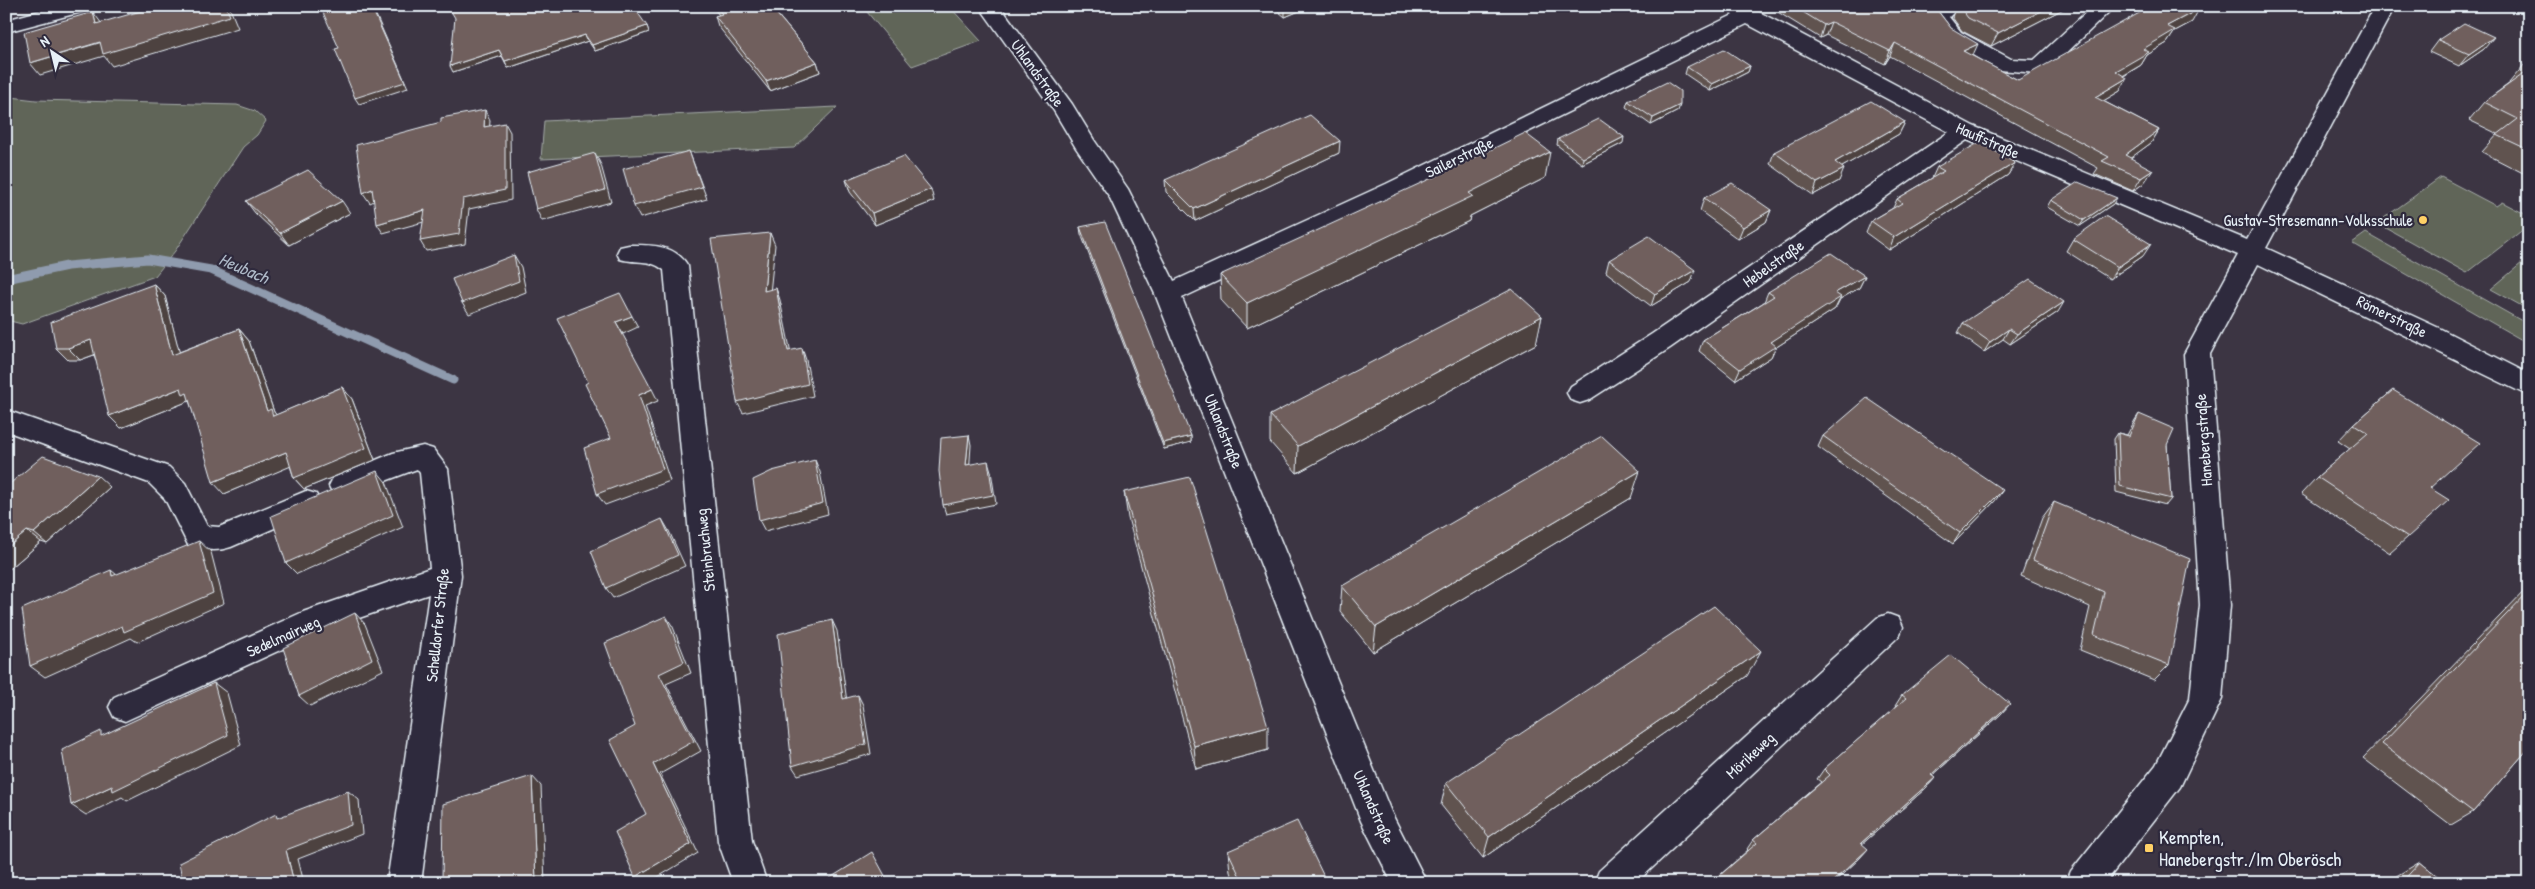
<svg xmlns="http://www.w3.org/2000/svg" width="2535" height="889" font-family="'Patrick Hand',sans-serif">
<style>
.green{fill:#616558;stroke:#a4aba8}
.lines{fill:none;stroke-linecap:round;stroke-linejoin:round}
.stream{stroke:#8f9bae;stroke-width:9}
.minor-casing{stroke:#e8f1f8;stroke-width:3}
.minor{fill:#2f2a3d;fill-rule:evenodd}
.wall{fill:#605250;stroke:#e8f1f8}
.shaded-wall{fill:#4e4241;stroke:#e8f1f8}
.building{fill:#705f5d;stroke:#e8f1f8}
.poi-dot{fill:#ffd166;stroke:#2f2a3d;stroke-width:2}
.labels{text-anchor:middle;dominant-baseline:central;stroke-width:4.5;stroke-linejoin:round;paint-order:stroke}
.street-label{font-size:16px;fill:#e8f1f8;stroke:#2f2a3d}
.poi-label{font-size:16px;fill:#e8f1f8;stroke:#2f2a3d;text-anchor:end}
.water-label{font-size:18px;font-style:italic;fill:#adb8c7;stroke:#2f2a3d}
.near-poi-label{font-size:19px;fill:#e8f1f8;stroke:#2f2a3d;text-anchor:start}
</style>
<rect width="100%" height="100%" fill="#3c3543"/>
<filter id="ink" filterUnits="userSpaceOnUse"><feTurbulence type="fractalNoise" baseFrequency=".02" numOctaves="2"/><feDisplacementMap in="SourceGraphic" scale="10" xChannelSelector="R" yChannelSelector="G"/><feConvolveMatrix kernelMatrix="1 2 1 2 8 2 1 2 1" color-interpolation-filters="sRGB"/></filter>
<g filter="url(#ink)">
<g class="green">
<polygon points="862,6 949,6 981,41 912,66"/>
<polygon points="11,97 36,100 237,105 255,111 266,121 257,135 243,147 175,251 155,276 22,324 6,320 6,100"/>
<polygon points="837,107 794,148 541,159 544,121"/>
<polygon points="2441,177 2496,206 2502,202 2529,216 2529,225 2467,273 2377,223"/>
<polygon points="2366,233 2529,325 2529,344 2352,243"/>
<polygon points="2529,257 2529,310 2491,289"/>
</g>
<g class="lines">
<polyline class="stream" points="6,279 67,266 148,259 211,270 453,380"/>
<g class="minor-casing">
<g id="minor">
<polygon points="57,6 92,6 89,10 6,32 6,20"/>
<polygon points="979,6 1000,6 1072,104 1094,140 1128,189 1174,281 1386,184 1733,15 1725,6 1748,6 1973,126 2247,240 2375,6 2395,6 2266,248 2439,328 2529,374 2529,396 2258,264 2210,354 2230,605 2222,699 2180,787 2105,883 2066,883 2071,871 2156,765 2190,698 2200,605 2184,354 2238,255 1967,140 1670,348 1589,400 1580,403 1571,400 1567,393 1571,386 1652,334 1949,132 1747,24 1402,194 1182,298 1391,812 1427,883 1392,883 1361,821 1155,294 1109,196 1076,148 1054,111"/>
<polygon points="1937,6 1960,6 1949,17 1961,32 2011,59 2034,60 2093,6 2115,6 2047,72 2039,73 1998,70 1947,40 1928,16"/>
<path d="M629 245C651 245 675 244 688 266L752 841 767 883H733L718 841 664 270C648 258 638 264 620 259L617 253 620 247Z"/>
<path d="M6 410 169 467 185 483 207 526 219 527 306 491 316 494 320 502 316 510 231 547C217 552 202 550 188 545L165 499 149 483 6 431Z"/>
<polygon points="423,446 433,449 448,469 461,575 421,883 387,883 429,594 324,630 125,721 114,717 109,707 114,697 303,612 430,568 420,473 417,469 343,497 333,494 329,486 333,478 393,453"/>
<polygon points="1888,614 1899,618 1903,627 1899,636 1636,883 1594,883 1599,871 1877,618"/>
</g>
</g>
<use href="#minor" class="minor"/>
</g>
<g class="wall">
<polygon points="712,6 798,6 776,13 817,62 820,72 770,91 718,26 715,16 719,15"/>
<polygon points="1272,6 1311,6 1285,17"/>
<polygon points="1768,6 1935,6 1935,7 1972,56 2018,80 2192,22 2175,31 2167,43 2147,55 2141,65 2124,76 2120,91 2103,101 2159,130 2151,143 2130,158 2144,183 2133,191 2094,174 2098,168 1890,56 1885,64 1826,35 1820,38"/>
<polygon points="1956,6 2069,6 1991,46 1962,31 1952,17"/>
<polygon points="455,19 647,26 649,32 595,51 588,41 508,68 502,56 453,72"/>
<polygon points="2438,40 2484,49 2459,66 2429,52"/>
<polygon points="2529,62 2529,171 2527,170 2523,173 2482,152 2498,134 2469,120 2484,102 2510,83 2509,83 2524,65"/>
<polygon points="1750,66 1748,72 1710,91 1685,74 1687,67"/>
<polygon points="1628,101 1678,111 1651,125 1626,107"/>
<polygon points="1905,122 1899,134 1842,167 1839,181 1813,195 1770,164 1774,152"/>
<polygon points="1558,139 1623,143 1582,164 1557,145"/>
<polygon points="1339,153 1195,221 1166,192 1165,180"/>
<polygon points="2015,163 2008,175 1889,250 1866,233 1871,221 1893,208 1897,199 1932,178 1937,167"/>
<polygon points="1545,178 1470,216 1469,221 1247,328 1221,300 1220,275"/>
<polygon points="846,180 934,201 875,225 850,192"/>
<polygon points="1704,198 1771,210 1766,222 1738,239 1700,211"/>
<polygon points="2051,200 2113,204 2080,226 2047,207"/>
<polygon points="246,201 350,213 289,245 255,213"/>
<polygon points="1080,227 1191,436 1191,442 1164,449 1081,234"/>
<polygon points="2073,239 2143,256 2110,279 2066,251"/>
<polygon points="1609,260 1691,282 1651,306 1606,272"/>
<polygon points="1865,276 1859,288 1840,299 1835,309 1775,348 1771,357 1735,380 1699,351 1703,340 1764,302 1768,292"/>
<polygon points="154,284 165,296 179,352 239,329 249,341 274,412 276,415 342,387 352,399 375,460 304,489 294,478 290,466 224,494 189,401 121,428 94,355 80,360 68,360 56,348"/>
<polygon points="2058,312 2010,344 2003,339 1984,352 1958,333 1963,323"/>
<polygon points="1542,316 1536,344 1297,473 1270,442 1270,415"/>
<polygon points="2393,390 2431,488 2408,537 2390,553 2301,494 2317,477 2350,449 2338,441 2354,424"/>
<polygon points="2139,414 2167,445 2171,499 2166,505 2116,492 2114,439 2118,433 2127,435 2135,420"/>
<polygon points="1823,436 1995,501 1953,544 1818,447"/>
<polygon points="6,487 110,487 47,544 41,542 6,572"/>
<polygon points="1124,492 1268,750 1196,769 1128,518"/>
<polygon points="1631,498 1373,652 1340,611 1342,586"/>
<polygon points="2054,502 2169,665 2154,680 2080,650 2090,607 2021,576 2042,518"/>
<polygon points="2529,586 2529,748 2473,812 2451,825 2363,758"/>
<polygon points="1747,676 1483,858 1441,805 1446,783"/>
<polygon points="1902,695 2001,714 1932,776 1935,778 1926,788 1862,844 1860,858 1833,883 1711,883 1748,850 1747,849 1753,840 1821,782 1817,779 1824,769 1896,707 1895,706"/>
<polygon points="1228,851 1327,883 1235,883 1230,872"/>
<polygon points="2420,862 2446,883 2389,883 2393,878"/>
</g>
<g class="shaded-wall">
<polygon points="226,6 229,6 238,28 112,66 104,56 40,75 30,63"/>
<polygon points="371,6 372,6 408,88 359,104 355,98"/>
<polygon points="769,6 798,6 772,15"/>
<polygon points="1285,6 1311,6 1285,17"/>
<polygon points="2051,6 2069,6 1991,46 1998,33"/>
<polygon points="2199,9 2192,22 2175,31 2167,43 2147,55 2141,65 2109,84 2116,71 2143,49 2167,26"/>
<polygon points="93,12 102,24 96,24"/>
<polygon points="1831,22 1826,35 1820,38 1824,25"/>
<polygon points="647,26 649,32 595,51 592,45"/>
<polygon points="585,35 588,41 508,68 505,61"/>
<polygon points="2494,37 2484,49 2459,66 2469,54"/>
<polygon points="1895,43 1890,56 1885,64 1890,51"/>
<polygon points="1978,44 1972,57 1963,51"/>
<polygon points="499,50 502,56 453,72 450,66"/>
<polygon points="817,62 820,72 770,91 766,81"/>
<polygon points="1750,66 1748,72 1710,91 1712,84"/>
<polygon points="2127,78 2120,91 2088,110 2095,97"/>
<polygon points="1680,105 1678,111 1651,125 1653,118"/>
<polygon points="485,110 490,120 489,136 484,127"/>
<polygon points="1905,122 1899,134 1830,174 1835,162"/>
<polygon points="505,123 510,132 511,200 469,209 465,244 426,251 420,241 463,199"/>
<polygon points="2159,130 2151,143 2117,168 2125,155"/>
<polygon points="1624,137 1623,143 1582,164 1583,158"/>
<polygon points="1340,141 1339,153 1195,221 1194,209"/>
<polygon points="689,151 707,199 640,218 634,206"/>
<polygon points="1550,152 1545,178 1470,216 1469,221 1247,328 1247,303"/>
<polygon points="595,153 601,165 611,202 542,221 536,209"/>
<polygon points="2015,163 2008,175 1889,250 1894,237"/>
<polygon points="1844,169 1839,181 1813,195 1817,183"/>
<polygon points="2153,170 2144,183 2133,191 2141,178"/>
<polygon points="372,189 378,199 370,203 363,193"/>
<polygon points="931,189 934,201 875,225 872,213"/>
<polygon points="2117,198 2113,204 2080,226 2084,220"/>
<polygon points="342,201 350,213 289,245 280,233"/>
<polygon points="425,210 431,220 383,233 377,224"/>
<polygon points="1771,210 1766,222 1738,239 1743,227"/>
<polygon points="770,233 775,245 769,303 764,291"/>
<polygon points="2151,244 2143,256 2110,279 2118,267"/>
<polygon points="514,255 521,267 526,292 469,314 462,303"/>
<polygon points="1695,270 1691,282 1651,306 1655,294"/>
<polygon points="1865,276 1859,288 1840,299 1835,309 1775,348 1771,357 1735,380 1740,369 1771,342 1835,293"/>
<polygon points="154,284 165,296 183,366 172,355"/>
<polygon points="776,288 780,300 793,363 788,351"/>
<polygon points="2064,302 2058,312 2010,344 2017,334"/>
<polygon points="632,316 638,327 623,334 616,322"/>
<polygon points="1542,316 1536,344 1297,473 1298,446"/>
<polygon points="239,329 249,341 274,412 281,421 283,428 267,411"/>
<polygon points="2009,329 2003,339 1984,352 1990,342"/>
<polygon points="91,340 102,352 80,360 68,348"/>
<polygon points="802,348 806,360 813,396 743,413 737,402"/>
<polygon points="342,387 352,399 375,460 304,489 294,478"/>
<polygon points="181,388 187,393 194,406 189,401 121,428 109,416"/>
<polygon points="652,389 658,401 645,406 670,481 605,505 597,494 639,395"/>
<polygon points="969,435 971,445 969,475 966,465"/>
<polygon points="1191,436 1191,442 1164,449 1163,443"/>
<polygon points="286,452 296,464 224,494 213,482"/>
<polygon points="815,460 820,472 828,514 765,531 759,520"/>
<polygon points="988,461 991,471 996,504 946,514 943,505"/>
<polygon points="377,471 386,482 403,527 297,574 286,563"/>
<polygon points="1640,471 1631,498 1373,652 1376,627"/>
<polygon points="98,476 110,487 47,544 34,533"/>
<polygon points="2003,490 1995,501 1953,544 1960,533"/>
<polygon points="662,519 669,531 685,566 613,598 606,588"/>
<polygon points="27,531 41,542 6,572 6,549"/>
<polygon points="199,541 211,552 224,603 137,642 131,638 45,677 30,666"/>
<polygon points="111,570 124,581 112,576"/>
<polygon points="355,613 365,624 383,670 310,706 299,696"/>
<polygon points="666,616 673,627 691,673 666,684 701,751 660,774 698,853 648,883 641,883 635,877 691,844 653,764 659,674"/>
<polygon points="832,620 837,631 848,709 843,699"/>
<polygon points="1761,651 1747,676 1483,858 1489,837"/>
<polygon points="214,683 227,693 241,745 127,801 122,797 86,815 71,805 112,786"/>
<polygon points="858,695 863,705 871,754 798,775 792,766"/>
<polygon points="2010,704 2001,714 1923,784 1931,775"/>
<polygon points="1268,726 1268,750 1196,769 1194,746"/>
<polygon points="532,776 541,786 545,883 536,883"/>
<polygon points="1935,778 1926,788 1853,852 1861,843"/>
<polygon points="348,791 359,800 362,834 298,859 304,883 294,883 286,850"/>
<polygon points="1868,849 1860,858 1833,883 1831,883"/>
</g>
<g class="building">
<polygon points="158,6 226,6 230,16 103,54 100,42 30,63 24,32 93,12 96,24"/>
<polygon points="320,6 371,6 405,82 355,98 335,49 339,48"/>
<polygon points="448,6 633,6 647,26 592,45 585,35 505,61 499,50 450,66 455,18"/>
<polygon points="716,6 770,6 817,62 766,81 715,16 722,14"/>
<polygon points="1793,6 1934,6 1951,28 1978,44 1963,51 2018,80 2152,6 2195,6 2199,9 2167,26 2175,30 2143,49 2149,52 2116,71 2127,78 2095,97 2159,130 2125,155 2153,170 2141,178 2102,161 2109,157 1895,43 1890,51 1831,22 1824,25"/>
<polygon points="1959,6 2051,6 1998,33 1968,18"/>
<polygon points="2464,23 2494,37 2469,54 2438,40"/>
<polygon points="1724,49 1750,66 1712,84 1687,67"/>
<polygon points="2529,62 2529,68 2524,65"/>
<polygon points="2529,70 2529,150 2497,135 2518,119 2484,102"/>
<polygon points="1667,82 1680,91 1680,105 1653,118 1628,101"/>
<polygon points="1871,101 1905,122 1835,162 1844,169 1817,183 1774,152"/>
<polygon points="485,110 484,127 505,123 505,190 463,199 459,234 420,241 425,210 377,224 372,189 363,193 356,145 441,122 441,118"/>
<polygon points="1310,115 1340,141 1194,209 1165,180"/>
<polygon points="1599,119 1624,137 1583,158 1558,139"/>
<polygon points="1525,133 1550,152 1469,193 1473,196 1247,303 1220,275 1445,172"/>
<polygon points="1980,142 2015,163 1894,237 1871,221 1902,203 1897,199 1944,171 1937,167"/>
<polygon points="689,151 702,187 634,206 623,169"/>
<polygon points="595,153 605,190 536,209 527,172"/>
<polygon points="904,156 931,189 872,213 846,180"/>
<polygon points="308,170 342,201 280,233 246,201"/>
<polygon points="2078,182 2117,198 2084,220 2051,200"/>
<polygon points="1732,183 1771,210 1743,227 1704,198"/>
<polygon points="2105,216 2151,244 2118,267 2073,239"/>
<polygon points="1105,222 1191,436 1163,443 1080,227"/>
<polygon points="770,233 764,291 776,288 788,351 802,348 808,384 737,402 711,239"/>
<polygon points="1649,236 1695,270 1655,294 1609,260"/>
<polygon points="1831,253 1865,276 1835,293 1841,297 1771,342 1776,346 1740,369 1703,340 1774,296 1768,292"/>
<polygon points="514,255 519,281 462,303 452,279"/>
<polygon points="2030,279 2064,302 2017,334 2009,329 1990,342 1963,323"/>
<polygon points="154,284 172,355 239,329 267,411 271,409 273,416 342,387 366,448 294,478 286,452 213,482 187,393 183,395 181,388 109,416 91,340 68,348 56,348 51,322"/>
<polygon points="1512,289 1542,316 1298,446 1270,415"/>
<polygon points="620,293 632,316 616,322 652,389 639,395 663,469 597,494 584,448 611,438 585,384 588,382 557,318"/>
<polygon points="2393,390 2480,443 2430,488 2449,500 2408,537 2317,477 2368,433 2354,424"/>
<polygon points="1867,398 2003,490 1960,533 1823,436"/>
<polygon points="2139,414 2174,429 2167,445 2171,499 2120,486 2118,433 2129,436"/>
<polygon points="969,435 966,465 988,461 993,495 943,505 939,471 941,438"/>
<polygon points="1602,436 1640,471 1376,627 1342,586"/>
<polygon points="43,456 98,476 34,533 27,531 6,549 6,487"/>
<polygon points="815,460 823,503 759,520 753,480 772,471"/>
<polygon points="377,471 393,515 286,563 271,516"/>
<polygon points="1190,477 1268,726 1194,746 1124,492"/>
<polygon points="2054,502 2190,559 2169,665 2094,635 2104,592 2033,560"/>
<polygon points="662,519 678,555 606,588 591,551"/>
<polygon points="199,541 213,593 124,632 122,626 30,666 22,609 111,570 112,576"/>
<polygon points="2529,591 2529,748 2473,812 2382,744"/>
<polygon points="1714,606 1761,651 1489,837 1446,783"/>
<polygon points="355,613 372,659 299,696 283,648"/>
<polygon points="666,616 684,662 659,674 694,741 653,764 691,844 635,877 615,832 646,814 610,740 635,726 605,643"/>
<polygon points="832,620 843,699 858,695 866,744 792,766 778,634"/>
<polygon points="1951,655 2010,704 1931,775 1935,778 1861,843 1868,849 1831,883 1711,883 1757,843 1753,840 1830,775 1824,769 1906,698 1902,695"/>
<polygon points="214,683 228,735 113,791 112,786 71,805 62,750 101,731 101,736"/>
<polygon points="532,776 536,883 442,883 443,804"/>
<polygon points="348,791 351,825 286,850 294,883 183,883 179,863 276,814 277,818"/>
<polygon points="1297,821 1327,883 1243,883 1228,851"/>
<polygon points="872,852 889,883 822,883"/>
<polygon points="2420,862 2446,883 2401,883"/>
</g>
</g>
<g class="poi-dot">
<circle cx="2423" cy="220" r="5"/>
<rect x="2144" y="843" width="10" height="10" rx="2.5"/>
</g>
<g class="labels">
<g class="street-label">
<text transform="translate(1038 73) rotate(54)">Uhlandstraße</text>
<text transform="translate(1988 140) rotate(24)">Hauffstraße</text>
<text transform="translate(1459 157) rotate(-26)">Sailerstraße</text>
<text transform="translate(1773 263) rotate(-35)">Hebelstraße</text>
<text transform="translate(2392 316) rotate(26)">Römerstraße</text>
<text transform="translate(1224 431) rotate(68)">Uhlandstraße</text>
<text transform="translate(2203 440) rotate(-94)">Hanebergstraße</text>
<text transform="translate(705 550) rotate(-96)">Steinbruchweg</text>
<text transform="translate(437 625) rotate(-84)">Schelldorfer Straße</text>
<text transform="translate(283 636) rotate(-24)">Sedelmairweg</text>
<text transform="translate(1750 755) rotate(-43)">Mörikeweg</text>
<text transform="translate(1374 807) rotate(66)">Uhlandstraße</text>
</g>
<g class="poi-label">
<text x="2413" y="220">Gustav-Stresemann-Volksschule</text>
</g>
<g class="water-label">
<text transform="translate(244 268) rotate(23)">Heubach</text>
</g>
<g class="near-poi-label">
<text x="2159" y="837">Kempten,<tspan x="2159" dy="22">Hanebergstr./Im Oberösch</tspan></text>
</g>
</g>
<rect width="2535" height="889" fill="none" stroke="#2f2a3d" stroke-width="25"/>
<rect x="12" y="12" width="2510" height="864" fill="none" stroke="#e8f1f8" stroke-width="2" filter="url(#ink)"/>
<g transform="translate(52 52) rotate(325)" stroke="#2f2a3d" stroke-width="4" paint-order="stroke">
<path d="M0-4L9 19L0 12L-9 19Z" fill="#e8f1f8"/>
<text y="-8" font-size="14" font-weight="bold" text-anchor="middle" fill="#e8f1f8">N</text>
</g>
</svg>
